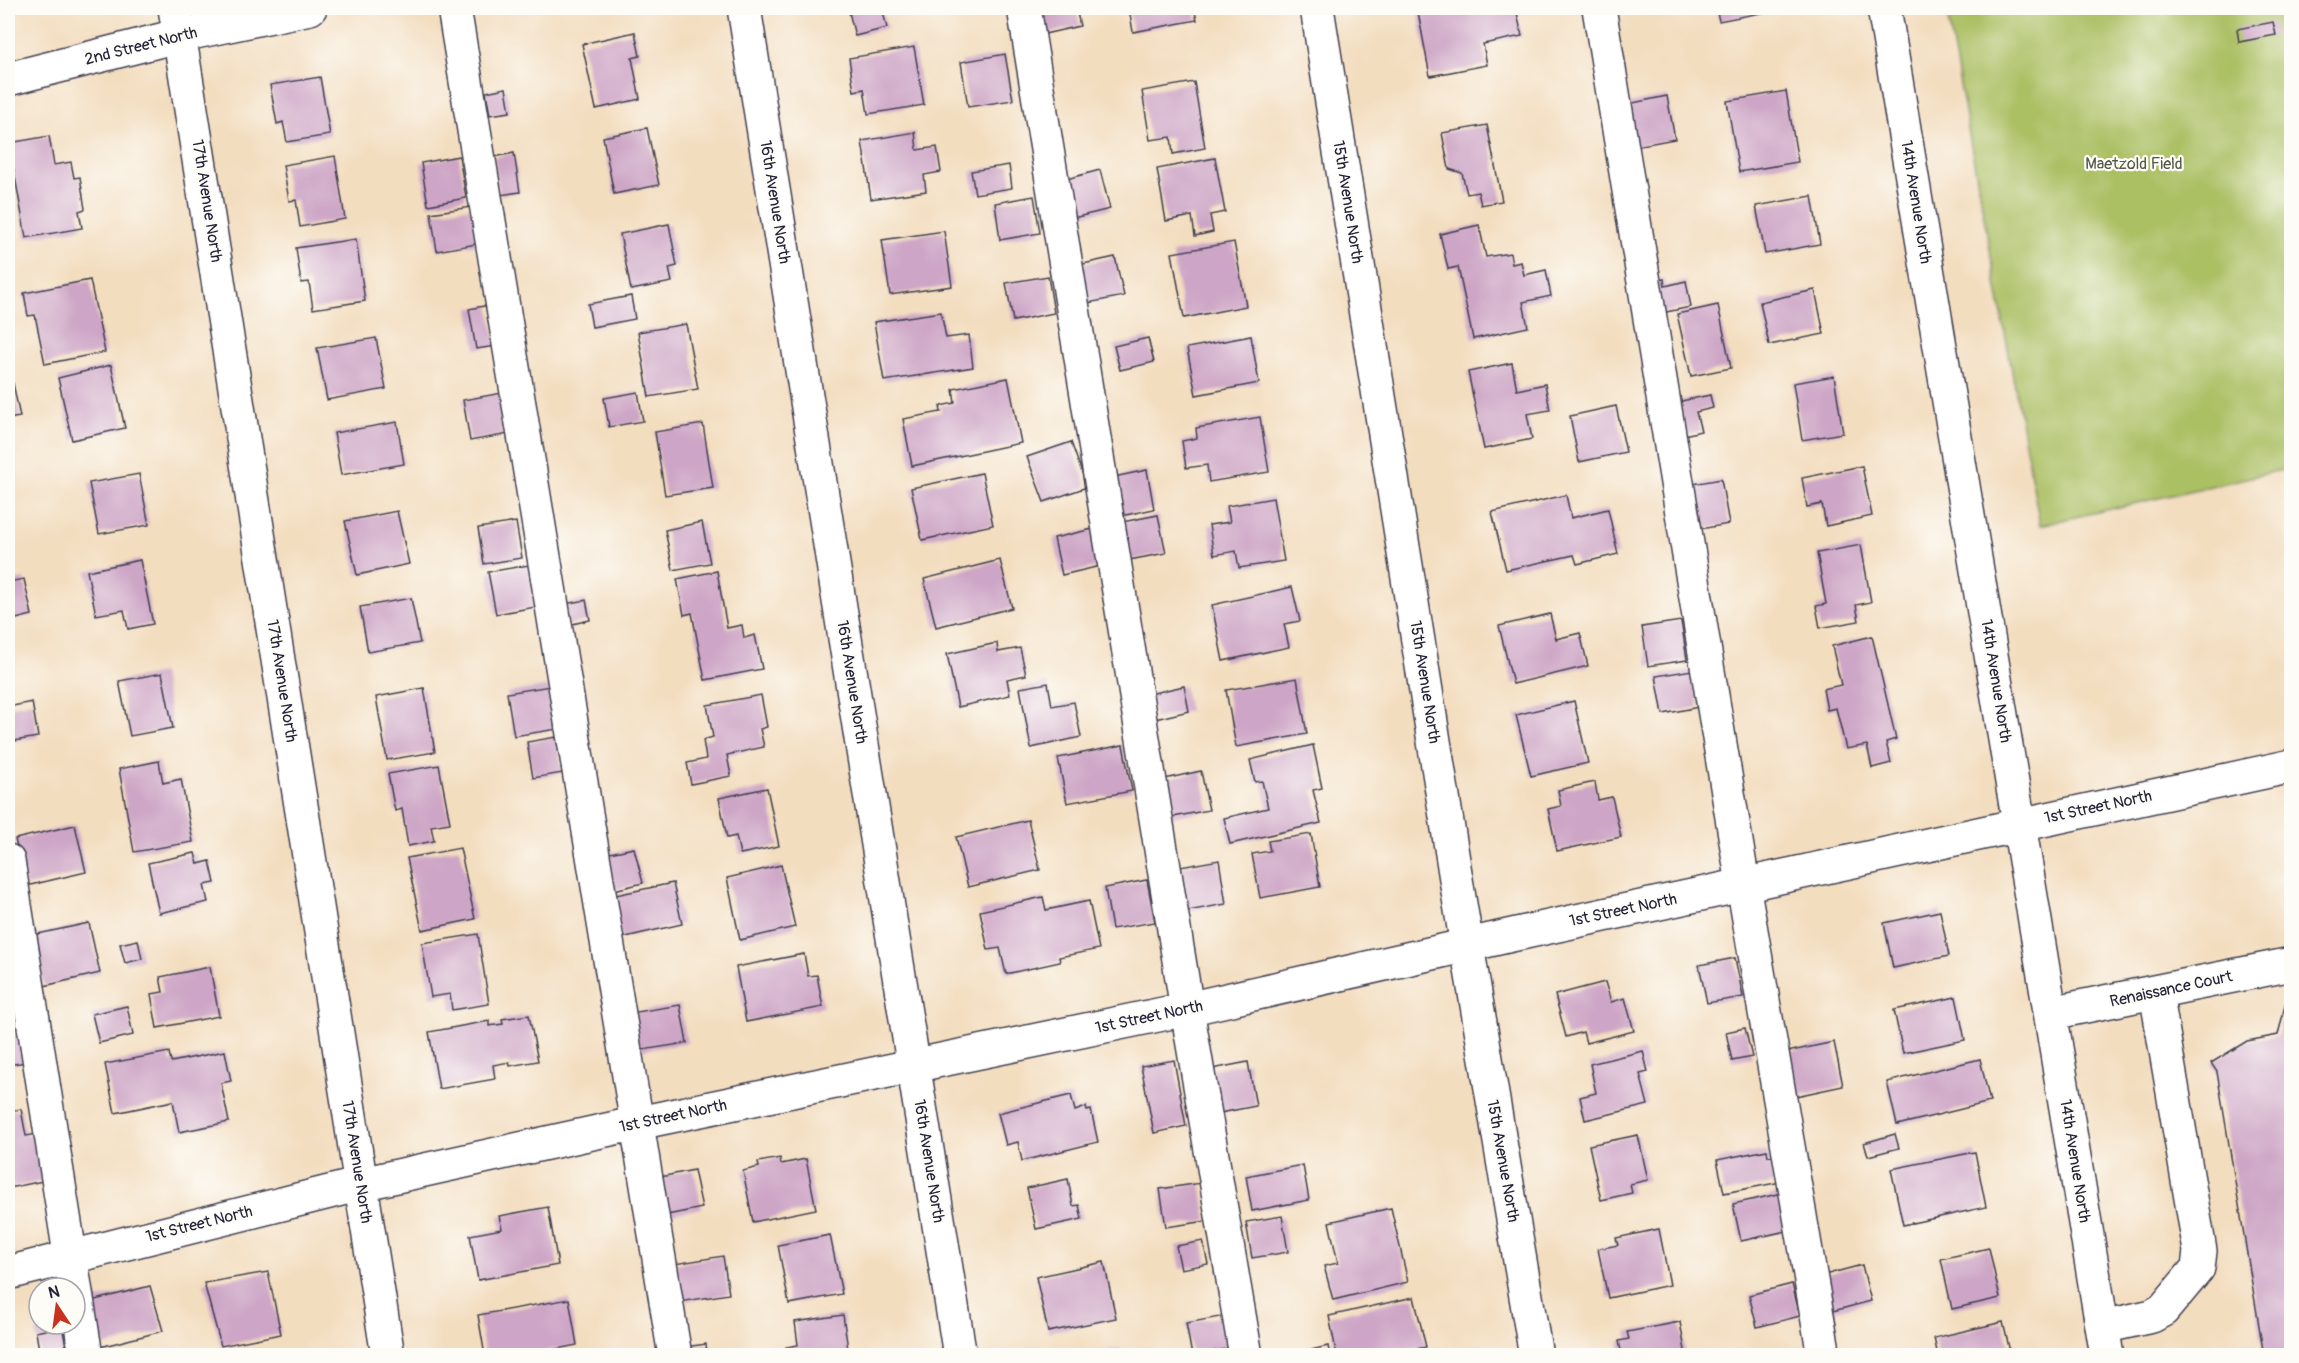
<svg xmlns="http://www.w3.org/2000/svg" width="2299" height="1363" font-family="Pangolin,sans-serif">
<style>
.green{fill:#abbf63;stroke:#66704f;stroke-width:1.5}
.building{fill:#cda5c6}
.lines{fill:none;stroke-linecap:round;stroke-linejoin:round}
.minor-casing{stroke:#413e4f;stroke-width:36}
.minor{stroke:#fff;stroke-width:33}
.labels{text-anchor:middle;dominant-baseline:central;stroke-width:4.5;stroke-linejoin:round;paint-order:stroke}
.street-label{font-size:16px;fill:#22223b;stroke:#fdfcf7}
.park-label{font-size:16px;fill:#525949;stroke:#fdfcf7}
</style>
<rect width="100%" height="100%" fill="#fdfcf7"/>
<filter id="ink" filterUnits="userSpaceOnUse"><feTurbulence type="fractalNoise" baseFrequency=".0167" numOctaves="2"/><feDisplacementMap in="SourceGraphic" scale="12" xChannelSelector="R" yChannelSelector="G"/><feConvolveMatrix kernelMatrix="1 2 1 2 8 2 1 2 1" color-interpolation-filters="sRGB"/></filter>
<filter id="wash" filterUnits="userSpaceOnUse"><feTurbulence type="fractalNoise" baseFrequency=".008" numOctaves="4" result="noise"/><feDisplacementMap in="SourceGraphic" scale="24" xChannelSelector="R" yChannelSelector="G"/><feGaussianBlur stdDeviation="1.35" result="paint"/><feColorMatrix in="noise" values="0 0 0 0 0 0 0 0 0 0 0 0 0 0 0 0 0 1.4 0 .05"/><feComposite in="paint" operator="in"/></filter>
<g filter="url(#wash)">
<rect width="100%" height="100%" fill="#f3ddbf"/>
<polygon class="green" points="1946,8 2291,8 2291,468 2040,525"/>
<g id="blocks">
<g class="building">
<polygon points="848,8 882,8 887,28 855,36"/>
<polygon points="1034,8 1076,8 1080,26 1040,35"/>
<polygon points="1129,8 1194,8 1197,20 1133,32"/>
<polygon points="1441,8 1516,8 1522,36 1483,44 1487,65 1430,76 1418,12"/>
<polygon points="1716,8 1765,8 1766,12 1719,21"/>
<polygon points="2273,22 2276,35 2239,42 2237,29"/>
<polygon points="635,32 640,56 632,58 640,99 596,109 582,44"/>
<polygon points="914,47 924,105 868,114 864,89 854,91 849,58"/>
<polygon points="1005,54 1013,100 968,107 961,62"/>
<polygon points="320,77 330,135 287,142 283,122 277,124 270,85"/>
<polygon points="1194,82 1205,148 1173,154 1171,137 1150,140 1142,91"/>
<polygon points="506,88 510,112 490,115 486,92"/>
<polygon points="1786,91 1798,162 1739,172 1727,101"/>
<polygon points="1667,96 1675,139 1631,147 1623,105"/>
<polygon points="1487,125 1502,201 1481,205 1478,192 1467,194 1462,173 1449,169 1442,133"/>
<polygon points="647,128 659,185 614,194 603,137"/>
<polygon points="915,132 917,150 937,147 941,172 924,175 926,191 871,199 862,141"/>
<polygon points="49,136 54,165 71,162 74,178 80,177 85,209 79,211 82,228 26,238 9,143"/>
<polygon points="514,153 520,192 500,195 494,157"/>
<polygon points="335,156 345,219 300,227 296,200 289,201 283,165"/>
<polygon points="459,156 466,198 428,205 421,163"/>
<polygon points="1215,158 1225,212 1210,215 1213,232 1195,236 1192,216 1166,221 1157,169"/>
<polygon points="1009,165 1012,188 975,194 971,171"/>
<polygon points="1100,170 1110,209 1069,219 1059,181"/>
<polygon points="1034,196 1040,233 1000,240 995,203"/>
<polygon points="1812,196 1820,244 1765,254 1756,206"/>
<polygon points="471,207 477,244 437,251 431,213"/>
<polygon points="669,224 677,266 669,268 672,282 631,290 620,234"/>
<polygon points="1479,225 1486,257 1510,253 1512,264 1521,262 1524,275 1546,270 1551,296 1523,302 1528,327 1473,339 1458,267 1448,269 1440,234"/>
<polygon points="944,231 952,286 890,295 882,240"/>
<polygon points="356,239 365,301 313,309 309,282 301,283 296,248"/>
<polygon points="1234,242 1246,306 1184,318 1172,253"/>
<polygon points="1115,257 1124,296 1083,304 1074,266"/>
<polygon points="1048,276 1054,313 1013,321 1006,283"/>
<polygon points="1664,279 1665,286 1686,281 1691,307 1661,313 1655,281"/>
<polygon points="90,280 105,352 45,364 35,315 28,316 24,293"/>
<polygon points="1815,290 1824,334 1769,345 1760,302"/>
<polygon points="631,296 635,319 592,327 588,304"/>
<polygon points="489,305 496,346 476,349 469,309"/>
<polygon points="1718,305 1731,368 1691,376 1677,314"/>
<polygon points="941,312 946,338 969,335 973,367 884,381 874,322"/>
<polygon points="686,324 698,389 649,397 638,332"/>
<polygon points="1251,336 1259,383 1196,395 1187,348"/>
<polygon points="376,338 386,389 327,400 317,348"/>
<polygon points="1148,338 1154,362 1120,370 1114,346"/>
<polygon points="1512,363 1517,390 1545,384 1550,410 1527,414 1532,439 1484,449 1468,372"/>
<polygon points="111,365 125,428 72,440 58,378"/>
<polygon points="1834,376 1843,433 1802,440 1793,383"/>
<polygon points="1008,378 1021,443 912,466 903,419 941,412 940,406 955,403 953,389"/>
<polygon points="13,383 20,417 8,419 8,384"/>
<polygon points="638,392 643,421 609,427 604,398"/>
<polygon points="502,393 509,434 470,441 463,400"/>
<polygon points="1710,395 1713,408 1696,412 1701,431 1680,436 1672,403"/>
<polygon points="1616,406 1626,452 1579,462 1570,416"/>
<polygon points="1260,417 1269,472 1209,482 1207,465 1186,468 1182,441 1197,438 1196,428"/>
<polygon points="397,422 404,464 341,475 334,433"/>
<polygon points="703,424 713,488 665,495 655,432"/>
<polygon points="1071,442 1087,487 1044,502 1027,457"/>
<polygon points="1862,466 1872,516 1826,526 1822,504 1807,507 1802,478"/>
<polygon points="1147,470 1154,509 1116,517 1109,478"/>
<polygon points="982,473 993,525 922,540 911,488"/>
<polygon points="139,474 149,525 99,534 89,483"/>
<polygon points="1721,479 1729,524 1695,530 1687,485"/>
<polygon points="1566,495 1571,518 1608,509 1618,554 1577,564 1574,555 1506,570 1492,512"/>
<polygon points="1273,498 1284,561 1239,568 1236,551 1214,555 1209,525 1230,522 1227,506"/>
<polygon points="397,511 409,564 357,575 345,521"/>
<polygon points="1158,515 1166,553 1124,561 1117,523"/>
<polygon points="516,522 522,558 484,564 478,528"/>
<polygon points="702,522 710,563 673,570 665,530"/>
<polygon points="1097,528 1105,565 1062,575 1054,538"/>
<polygon points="1861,545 1871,602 1856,605 1859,621 1820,628 1816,606 1826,604 1817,553"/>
<polygon points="140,560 153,624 128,629 124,610 96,615 87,571"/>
<polygon points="1000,560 1012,608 936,627 924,579"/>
<polygon points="529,565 536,607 496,614 488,572"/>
<polygon points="717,571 727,628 742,625 744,638 755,635 762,669 705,680 692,613 684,615 677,579"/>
<polygon points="24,579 32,615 8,621 8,582"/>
<polygon points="1292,587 1300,621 1284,624 1289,647 1223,661 1212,605"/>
<polygon points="411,598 420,643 368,652 360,607"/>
<polygon points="586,600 590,620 568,625 564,604"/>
<polygon points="1550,614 1556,639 1580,633 1588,666 1513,684 1499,626"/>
<polygon points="1681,621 1687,660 1648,666 1642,627"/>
<polygon points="1872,636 1896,739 1886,742 1891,763 1872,768 1867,745 1846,749 1836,708 1827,710 1823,689 1841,685 1832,646"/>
<polygon points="997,643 998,652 1020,648 1026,675 1007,679 1010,695 958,707 947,654"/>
<polygon points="1692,670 1699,707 1663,714 1656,676"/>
<polygon points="162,673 173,728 130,736 119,681"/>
<polygon points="1297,678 1307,734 1236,747 1226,690"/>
<polygon points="1048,683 1052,706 1074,702 1081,737 1031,748 1020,688"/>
<polygon points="550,686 558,729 514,736 507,693"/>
<polygon points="1184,686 1189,711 1155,719 1149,694"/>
<polygon points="424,688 435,752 387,760 376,697"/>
<polygon points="761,695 767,727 760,729 764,747 727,755 731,776 691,784 687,763 706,759 703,740 713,737 707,705"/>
<polygon points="1574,701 1588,763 1531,776 1516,715"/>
<polygon points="32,702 38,737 8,742 8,707"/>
<polygon points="556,737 563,773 533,778 527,742"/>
<polygon points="1123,745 1132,791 1067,803 1058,758"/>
<polygon points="1313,745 1322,788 1313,790 1321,823 1230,844 1224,818 1268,808 1262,781 1255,782 1250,760"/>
<polygon points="159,761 163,783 181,779 193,842 134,852 119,769"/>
<polygon points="439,765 450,823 431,826 434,841 408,846 402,809 395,811 388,774"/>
<polygon points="1201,771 1209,810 1168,818 1160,780"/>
<polygon points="1595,782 1598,800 1612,797 1621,837 1557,851 1548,809 1561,806 1558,790"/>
<polygon points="767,788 779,846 740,854 736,836 727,838 719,798"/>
<polygon points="1028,820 1040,870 968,887 956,837"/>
<polygon points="75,825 86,872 26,886 15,839"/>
<polygon points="1311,834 1320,887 1260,898 1252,854 1270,851 1268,841"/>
<polygon points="460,848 475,919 422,930 407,858"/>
<polygon points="634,848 643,883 614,890 605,854"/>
<polygon points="195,853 198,864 210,861 215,883 204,885 208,902 159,913 148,863"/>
<polygon points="1219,860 1226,904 1188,911 1180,867"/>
<polygon points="781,865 795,927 740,940 727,878"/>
<polygon points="1147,880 1155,922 1112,929 1105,888"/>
<polygon points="673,883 682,924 621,938 611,896"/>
<polygon points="1043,897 1046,910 1089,901 1099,949 1059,957 1060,962 1006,974 1000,948 988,950 980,911"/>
<polygon points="1940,911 1949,956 1893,968 1884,923"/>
<polygon points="89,923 100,973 44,986 33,935"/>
<polygon points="478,934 489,1004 452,1010 450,994 431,997 422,943"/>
<polygon points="138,940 142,959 125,963 120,944"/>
<polygon points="804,954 808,976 817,975 823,1007 746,1022 736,967"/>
<polygon points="1735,958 1743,997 1707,1003 1699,965"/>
<polygon points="210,967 219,1016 157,1028 151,994 163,992 160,977"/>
<polygon points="1605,982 1611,1002 1625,998 1634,1031 1586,1043 1583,1032 1566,1037 1555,995"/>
<polygon points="2292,996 2292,1356 2264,1356 2217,1072 2211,1063 2247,1041 2278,1035 2287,997"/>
<polygon points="1956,997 1965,1040 1903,1053 1894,1010"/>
<polygon points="680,1005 687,1043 636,1051 630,1013"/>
<polygon points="127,1006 133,1035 99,1043 92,1014"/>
<polygon points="529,1015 538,1061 510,1066 509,1062 493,1065 495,1079 439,1089 429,1032 489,1021 489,1026 503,1024 502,1019"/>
<polygon points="19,1023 26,1062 8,1065 8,1025"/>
<polygon points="1745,1028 1752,1057 1732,1061 1726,1032"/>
<polygon points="1834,1042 1843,1086 1791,1097 1782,1053"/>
<polygon points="225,1051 231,1081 221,1083 229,1122 179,1132 173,1101 115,1113 105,1064 169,1052 171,1062"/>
<polygon points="1643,1051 1648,1072 1640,1074 1648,1105 1585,1120 1580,1097 1596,1093 1590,1064"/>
<polygon points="1980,1059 1990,1102 1897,1125 1887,1082"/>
<polygon points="1174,1060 1186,1126 1154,1133 1141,1066"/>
<polygon points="1248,1062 1256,1106 1220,1113 1212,1069"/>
<polygon points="1071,1095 1075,1111 1086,1107 1087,1111 1091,1110 1098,1142 1022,1161 1018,1142 1006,1145 998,1113"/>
<polygon points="21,1109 26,1136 38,1134 48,1180 9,1188 8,1111"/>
<polygon points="1895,1134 1899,1148 1868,1156 1864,1143"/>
<polygon points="1638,1135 1648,1180 1630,1184 1632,1193 1601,1200 1589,1145"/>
<polygon points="1767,1150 1768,1156 1776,1155 1781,1182 1724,1193 1717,1160"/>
<polygon points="1975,1152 1986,1207 1903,1225 1891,1169"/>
<polygon points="780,1158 781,1164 806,1159 816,1209 753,1222 743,1171 759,1167 758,1162"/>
<polygon points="1303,1165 1309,1200 1252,1211 1246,1176"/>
<polygon points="694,1170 702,1208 667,1215 660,1177"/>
<polygon points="1068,1179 1073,1206 1079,1205 1082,1219 1036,1229 1027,1188"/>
<polygon points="1201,1183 1207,1221 1166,1227 1160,1189"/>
<polygon points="1783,1193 1791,1230 1741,1241 1733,1204"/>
<polygon points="548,1207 558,1265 478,1280 470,1235 502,1229 499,1216"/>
<polygon points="1391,1208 1408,1282 1333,1300 1324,1266 1338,1263 1329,1222"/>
<polygon points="1282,1216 1288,1252 1252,1258 1246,1222"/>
<polygon points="1659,1229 1670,1285 1608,1298 1598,1249 1618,1245 1616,1238"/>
<polygon points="830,1235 842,1294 789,1304 778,1245"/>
<polygon points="1203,1241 1208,1264 1181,1269 1176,1246"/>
<polygon points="1989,1248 2000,1298 1952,1309 1941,1259"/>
<polygon points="723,1256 729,1294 680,1302 674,1264"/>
<polygon points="1104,1262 1116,1318 1048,1332 1036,1277"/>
<polygon points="1862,1265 1871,1301 1833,1311 1824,1275"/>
<polygon points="268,1272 281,1334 221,1346 204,1283"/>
<polygon points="1792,1284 1800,1316 1757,1327 1749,1295"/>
<polygon points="150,1286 163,1331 100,1347 87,1302"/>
<polygon points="1414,1297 1426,1347 1384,1356 1337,1356 1329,1316"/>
<polygon points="569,1299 577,1345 521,1356 485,1356 478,1315"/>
<polygon points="843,1315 849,1356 787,1356 786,1347 798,1345 795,1322"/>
<polygon points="1225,1316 1231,1348 1192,1356 1186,1323"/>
<polygon points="1680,1322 1686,1356 1622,1356 1619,1341 1629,1339 1627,1332"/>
<polygon points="2003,1322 2011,1356 1938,1356 1934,1338"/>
<polygon points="62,1326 68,1356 40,1356 36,1332"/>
<polygon points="706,1344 707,1356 686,1356 685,1347"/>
<polygon points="1328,1346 1330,1356 1290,1356 1290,1355"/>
<polygon points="1120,1348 1122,1356 1094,1356 1094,1355"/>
</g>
</g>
</g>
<g filter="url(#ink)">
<use href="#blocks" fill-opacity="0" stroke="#413e4f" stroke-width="1.5"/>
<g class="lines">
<g class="minor-casing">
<g id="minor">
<polyline points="175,8 388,1356"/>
<polyline points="454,8 675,1356"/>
<polyline points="744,8 960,1356"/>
<polyline points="1024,8 1187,1009 1246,1356"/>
<polyline points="1317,8 1460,904 1536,1356"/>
<polyline points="1599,8 1743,884 1824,1356"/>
<polyline points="1884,8 2107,1356"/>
<polyline points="8,79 181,35 310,8"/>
<polyline points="8,861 86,1356"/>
<polyline points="2051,1013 2292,964"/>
<polyline points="8,1273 361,1184 638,1123 1187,1009 1512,935 2292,766"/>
<polyline points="2103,1327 2152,1316 2163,1310 2198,1268 2200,1251 2156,992"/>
</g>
</g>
<use href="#minor" class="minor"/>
</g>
</g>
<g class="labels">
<g class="street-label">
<text transform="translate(141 46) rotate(-14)">2nd Street North</text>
<text transform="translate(207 201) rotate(81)">17th Avenue North</text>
<text transform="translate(775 202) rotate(81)">16th Avenue North</text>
<text transform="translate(1348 202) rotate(81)">15th Avenue North</text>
<text transform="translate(1916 202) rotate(81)">14th Avenue North</text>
<text transform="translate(282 681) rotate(81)">17th Avenue North</text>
<text transform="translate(1996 681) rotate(81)">14th Avenue North</text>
<text transform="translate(852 682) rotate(81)">16th Avenue North</text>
<text transform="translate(1425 682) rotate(81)">15th Avenue North</text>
<text transform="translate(2098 807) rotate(-12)">1st Street North</text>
<text transform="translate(1623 910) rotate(-12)">1st Street North</text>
<text transform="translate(2171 989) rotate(-12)">Renaissance Court</text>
<text transform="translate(1149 1017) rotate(-12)">1st Street North</text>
<text transform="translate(673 1116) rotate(-12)">1st Street North</text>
<text transform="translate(929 1161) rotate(81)">16th Avenue North</text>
<text transform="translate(1503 1161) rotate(80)">15th Avenue North</text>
<text transform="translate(2075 1161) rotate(81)">14th Avenue North</text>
<text transform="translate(357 1162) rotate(81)">17th Avenue North</text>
<text transform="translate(199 1224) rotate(-14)">1st Street North</text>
</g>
<g class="park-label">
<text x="2134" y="164">Maetzold Field</text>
</g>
</g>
<rect width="2299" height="1363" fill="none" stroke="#fdfcf7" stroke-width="30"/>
<g transform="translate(57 1306) rotate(347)"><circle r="28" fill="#fdfcf7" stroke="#a5a5ac" stroke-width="1.5"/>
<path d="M0-4.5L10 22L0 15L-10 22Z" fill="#c8321e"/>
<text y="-9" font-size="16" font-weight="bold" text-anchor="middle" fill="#22223b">N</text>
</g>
</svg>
